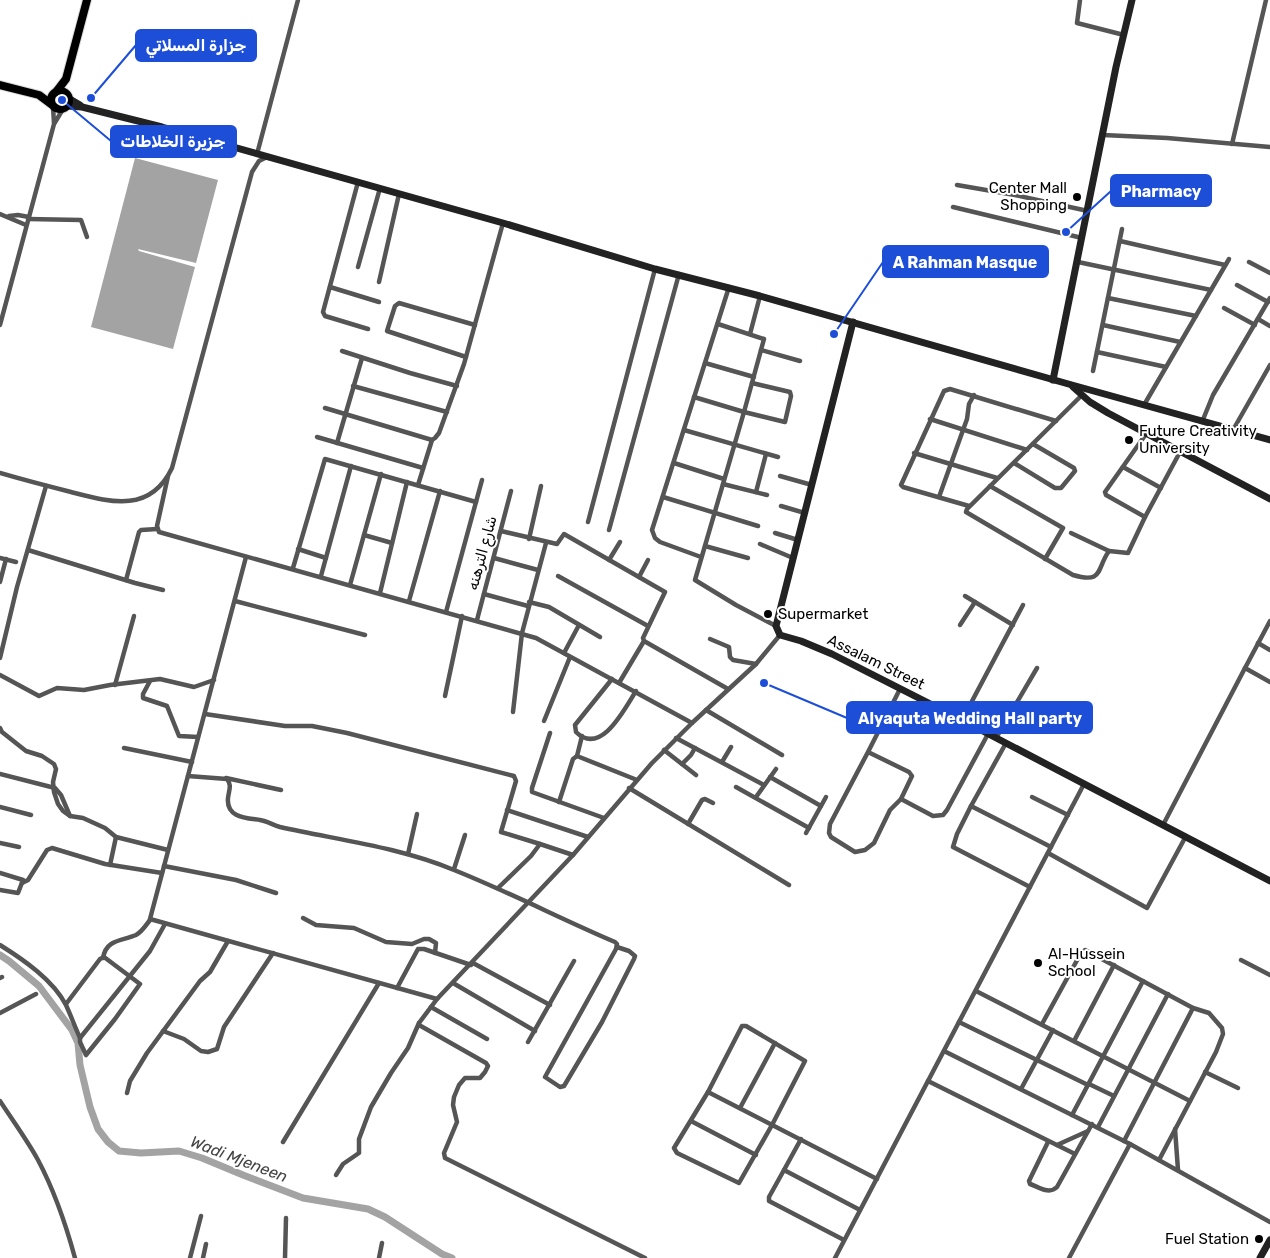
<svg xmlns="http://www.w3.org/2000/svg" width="1270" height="1258" font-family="Rubik,Vazirmatn,sans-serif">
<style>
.water{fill:#a3a3a3}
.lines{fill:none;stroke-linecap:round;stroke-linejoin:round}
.river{stroke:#a3a3a3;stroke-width:7}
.primary-casing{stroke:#dbdbdb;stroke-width:10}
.street{stroke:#555;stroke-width:4.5}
.secondary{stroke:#222;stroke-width:7}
.primary{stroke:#000;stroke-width:8}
.poi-dot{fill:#000;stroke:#fff;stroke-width:2}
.labels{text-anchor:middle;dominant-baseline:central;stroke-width:4;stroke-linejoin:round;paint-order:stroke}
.poi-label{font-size:15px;fill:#000;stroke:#fff;text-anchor:start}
.street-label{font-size:15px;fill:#000;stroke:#fff}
.water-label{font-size:16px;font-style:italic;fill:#444;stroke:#fff}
.leader{fill:none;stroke:#1d4ed8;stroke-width:2}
.callout-dot{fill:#1d4ed8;stroke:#fff;stroke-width:2}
.callout{fill:#1d4ed8;stroke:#1d4ed8;stroke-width:2}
.callout-label{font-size:16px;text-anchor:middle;font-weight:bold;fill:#fff}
</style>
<rect width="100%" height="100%" fill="#fff"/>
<polygon class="water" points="135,158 218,180 196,263 138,249 139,251 195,267 173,349 91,327"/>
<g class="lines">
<polyline class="river" points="0,955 9,961 39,986 72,1030 78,1043 80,1065 90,1107 98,1129 108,1142 119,1151 141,1153 179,1151 202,1158 243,1175 303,1198 368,1209 385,1217 442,1254 452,1258"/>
<g class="primary-casing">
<g id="primary">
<polyline points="0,85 39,95 51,104"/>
<circle cx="60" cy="100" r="9"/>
<polyline points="56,92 66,79 87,0"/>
</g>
</g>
<g class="street">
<polyline points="1080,0 1077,23 1124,35"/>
<polyline points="53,107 54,123"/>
<polyline points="1103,135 1167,138 1270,147"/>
<polyline points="1232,144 1266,0"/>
<polyline points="257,154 298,0"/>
<polyline points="358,182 323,312 325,316 368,329"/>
<polyline points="957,185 1015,195 1088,211"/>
<polyline points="953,207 1082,238"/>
<polyline points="0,214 26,225"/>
<polyline points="9,216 18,215 29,217"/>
<polyline points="28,219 81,220 87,237"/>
<polyline points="1120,241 1225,265"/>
<polyline points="1078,262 1211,290"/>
<polyline points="1249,262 1270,273"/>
<polyline points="358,267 380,188"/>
<polyline points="379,282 399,194"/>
<polyline points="1237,285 1268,302"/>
<polyline points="330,287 379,302"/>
<polyline points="1108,298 1196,316"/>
<polyline points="1224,308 1255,325"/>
<polyline points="1258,319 1270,326"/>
<polyline points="718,324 764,339 744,412 695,580 736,605 776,626"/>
<polyline points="0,325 54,124 63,109"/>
<polyline points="1103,325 1180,342"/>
<polyline points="750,334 760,296"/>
<polyline points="761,350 800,361"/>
<polyline points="342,351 410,373 457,386"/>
<polyline points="1097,352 1166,367"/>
<polyline points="466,357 387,331 395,306 399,303 475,325"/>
<polyline points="705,363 754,377"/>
<polyline points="1093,371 1122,229"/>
<polyline points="353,386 447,412"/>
<path d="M1082 395 967 509 966 512 1073 575C1104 584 1096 569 1109 551L1128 553 1145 517"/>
<polyline points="694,397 744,412 785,422 791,396 790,392 752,383"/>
<polyline points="1144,405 1229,259"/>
<polyline points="325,408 432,440 435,438 439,433 464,364 503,223"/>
<polyline points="930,419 1027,450"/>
<polyline points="1202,422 1213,395 1270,298"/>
<polyline points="684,430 778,457"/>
<polyline points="1233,430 1270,365"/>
<polyline points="1146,434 1105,492 1106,495 1145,517 1180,452"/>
<polyline points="317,437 423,468"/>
<polyline points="337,443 362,358"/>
<polyline points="914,453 997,478"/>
<polyline points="674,463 724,479"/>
<polyline points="1014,463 1055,488 1061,488 1075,471 1074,468 1033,444"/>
<polyline points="1123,467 1161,488"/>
<path d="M0 473C24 480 47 486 71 492 110 502 150 514 172 468L252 172 259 161 267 157"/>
<polyline points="168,476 157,526 159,532 536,638 692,723"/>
<polyline points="780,476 812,485"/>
<polyline points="723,484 767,495"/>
<polyline points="418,485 432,440"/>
<polyline points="990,486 1063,528 1045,559"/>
<polyline points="756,492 766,454"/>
<polyline points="663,497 758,526"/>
<polyline points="939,497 967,419 969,404 974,395"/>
<polyline points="781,506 805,513"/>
<polyline points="969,506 903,487 901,485 944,391 950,389 1056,421"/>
<polyline points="588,522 655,269"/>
<polyline points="609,530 679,274"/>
<polyline points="501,531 557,544 564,534 665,592 643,638 644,641 619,683"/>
<polyline points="775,533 798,540"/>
<polyline points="1071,533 1109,551"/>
<polyline points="364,535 392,543"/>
<polyline points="529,539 541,486"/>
<polyline points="760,544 793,558"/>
<polyline points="705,546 748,558"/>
<polyline points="298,549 326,558"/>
<polyline points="28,550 135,583 163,590"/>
<polyline points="246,557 150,919 437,999 573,855 652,763 692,723 756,664 780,635"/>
<polyline points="701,557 660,542 655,538 652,530 729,287"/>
<polyline points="0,558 16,562"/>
<polyline points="494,558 538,570"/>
<polyline points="609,560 620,542"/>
<polyline points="293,568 325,459 476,502"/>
<polyline points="321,576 351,466"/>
<polyline points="558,576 648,626"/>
<polyline points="639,577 648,560"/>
<polyline points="126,580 139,532 141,530 157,529"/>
<polyline points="0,582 6,559"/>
<polyline points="350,585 381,474"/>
<polyline points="380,593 407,482"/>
<polyline points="484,594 528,606"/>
<polyline points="965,596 1013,625"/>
<polyline points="235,601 365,635"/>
<polyline points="409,601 440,491"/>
<polyline points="529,602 549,607 600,637"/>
<polyline points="446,612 482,480"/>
<polyline points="477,620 511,491"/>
<polyline points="1270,621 1245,668 1270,682"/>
<polyline points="960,625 975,602"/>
<polyline points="710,639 729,647 730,657 733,660 756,664"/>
<polyline points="644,641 728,689"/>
<polyline points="1258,643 1270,650"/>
<polyline points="564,653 579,625"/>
<polyline points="0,658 17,587 46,486"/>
<polyline points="0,675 39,696 57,688 84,690 110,685 160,679 194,687 214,680"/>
<path d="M612 679 575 725 576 732C601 757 625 708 636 691"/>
<polyline points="150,681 143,694 143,698 167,706 179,736 198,737"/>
<polyline points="115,685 134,616"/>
<polyline points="445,696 462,616"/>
<polyline points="706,710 782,755"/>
<polyline points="513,712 522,633 546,543"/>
<polyline points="205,714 285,726 312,726 347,733 514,776 516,781 501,832 540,844"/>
<polyline points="962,720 1023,605"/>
<polyline points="544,721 570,657"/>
<polyline points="0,728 2,732 26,751 42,756 54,764 56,769 53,782 54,792 58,804 63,811 70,816 83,818 105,828 116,837 168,850"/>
<polyline points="550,733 532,788 532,792 604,818"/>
<polyline points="676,738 764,785"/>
<polyline points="996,738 1037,668"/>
<polyline points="1006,743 971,806 957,834 953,847 1030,887"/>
<polyline points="124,748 192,762"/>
<polyline points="664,750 696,775"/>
<polyline points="868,752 909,772 912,776 901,799 890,810 874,843 865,850 855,852 831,837 829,833 830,824 868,752 900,689"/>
<polyline points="577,756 637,780"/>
<polyline points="722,762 731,747"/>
<polyline points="682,764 691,755 695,748"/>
<polyline points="0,774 55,788 61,795 70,816"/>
<path d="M188 776 227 779C232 785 229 790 228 798 226 818 247 818 260 820 267 821 273 825 280 827 338 840 399 847 454 870 509 892 561 919 615 942L617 944 616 949 545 1077 560 1087 564 1086 602 1022 634 959 635 956 629 951 617 947"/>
<polyline points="770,777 821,806"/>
<polyline points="226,778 281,790"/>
<polyline points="736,787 809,828"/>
<polyline points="629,788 789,885"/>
<polyline points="756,797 776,769"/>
<polyline points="1032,797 1068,815"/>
<polyline points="901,799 933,816 943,815 947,810 988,734"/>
<polyline points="559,802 573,759 577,756 582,736"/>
<polyline points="971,806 1051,847"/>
<polyline points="0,807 31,815"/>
<polyline points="507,810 588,837"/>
<polyline points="688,824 702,800 705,799 713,803"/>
<polyline points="1163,825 1245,668"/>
<polyline points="806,833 826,797"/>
<polyline points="0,843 19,847"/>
<polyline points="1048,853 1147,908 1186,836"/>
<polyline points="408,854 417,814"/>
<polyline points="110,865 116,837"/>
<polyline points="164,866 236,880 276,893"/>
<polyline points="454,869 465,835"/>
<polyline points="0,873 23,880 18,893 0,890"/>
<polyline points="22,883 28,880 47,850 52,848 105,864 162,873"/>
<polyline points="498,888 531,856 540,844 573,855"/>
<polyline points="303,918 316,925 354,928 386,942 412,944 424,939 429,939 436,943 435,953"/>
<path d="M0 945C24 960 53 980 66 1005 71 1016 75 1027 80 1038L150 951 165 924"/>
<path d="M103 958C106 939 122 941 136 935 142 932 146 925 150 920"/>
<polyline points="1241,960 1270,975"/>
<polyline points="473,963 550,1005"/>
<polyline points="0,978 2,977"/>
<polyline points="453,983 535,1031"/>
<polyline points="397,988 418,949 424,949 471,965"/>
<polyline points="976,991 1190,1101"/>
<polyline points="437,999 419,1023 419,1025 486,1063 488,1066 485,1072 480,1078 465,1078 459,1085 454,1097 453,1105 457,1122 444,1153 445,1158 645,1258"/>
<polyline points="66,1004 100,959 104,957 140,984 115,1019 86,1055 80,1042 80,1038"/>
<polyline points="431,1007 487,1039"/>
<polyline points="0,1013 36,994"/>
<polyline points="959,1022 1088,1085"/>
<polyline points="1042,1024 1081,953 1085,950 1193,1008 1209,1013 1222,1028 1223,1034 1216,1052 1159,1160"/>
<polygon points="742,1026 746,1026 805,1061 772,1125 739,1183 677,1153 674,1148 708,1092"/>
<polyline points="163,1031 184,1039 201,1051 208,1052 217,1049 224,1027 273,953"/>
<polyline points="1074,1041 1114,965"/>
<polyline points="528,1042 574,961"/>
<polyline points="944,1051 1130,1144 1270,1222"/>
<polyline points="1205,1072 1238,1088"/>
<polyline points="928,1081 1075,1154"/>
<polyline points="1089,1084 1114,1096"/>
<polyline points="1021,1089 1053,1030"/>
<polyline points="708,1092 877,1179"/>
<polyline points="127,1093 130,1081 147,1053 200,981 210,972 228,941"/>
<path d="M0 1101C13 1121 27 1140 38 1160 54 1190 66 1225 75 1258"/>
<polyline points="740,1108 775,1043"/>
<polyline points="1072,1115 1143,981"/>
<polyline points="691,1121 756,1155"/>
<polyline points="1098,1127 1168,994"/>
<polyline points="1175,1129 1178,1170"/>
<polyline points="1124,1141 1193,1008"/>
<polyline points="283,1142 379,983"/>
<path d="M1048 1142 1029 1181 1030 1184C1039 1187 1049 1195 1057 1187L1092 1124"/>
<polyline points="1057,1145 1088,1131"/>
<polyline points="784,1170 801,1139"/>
<polyline points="336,1175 343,1164 359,1153 359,1139 371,1107 391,1073 408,1048 419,1023"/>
<polyline points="844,1240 769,1201 769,1197 784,1170 860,1210"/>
<polyline points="190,1258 201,1216"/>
<polyline points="203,1258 206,1244"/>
<polyline points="285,1258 286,1218"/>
<polyline points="379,1258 382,1243"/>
<polyline points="835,1258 1084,784"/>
<polyline points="1069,1258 1130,1144"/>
</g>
<g class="secondary">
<polyline points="68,98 80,105"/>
<polyline points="67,106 82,107 162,127 503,223 655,269 760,296 1072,385 1270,440"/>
<polyline points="853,322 776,626 780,635 801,641 832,654 958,718 1270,881"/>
<polyline points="1053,380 1116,67 1132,0"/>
<polyline points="1073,387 1090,402 1108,413 1270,499"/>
<polyline points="1260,1258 1270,1240"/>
</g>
<use href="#primary" class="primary"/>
</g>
<g class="poi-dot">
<circle cx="1077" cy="197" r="5"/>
<circle cx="1129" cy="440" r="5"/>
<circle cx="768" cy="614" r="5"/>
<circle cx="1038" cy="963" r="5"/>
<circle cx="1259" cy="1239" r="5"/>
</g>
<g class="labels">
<g class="poi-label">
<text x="1067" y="188" text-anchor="end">Center Mall<tspan x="1067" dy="17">Shopping</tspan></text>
<text x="1139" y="431">Future Creativity<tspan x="1139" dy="17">University</tspan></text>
<text x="778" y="614">Supermarket</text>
<text x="1048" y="954">Al-Hussein<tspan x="1048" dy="17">School</tspan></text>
<text x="1249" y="1239" text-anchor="end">Fuel Station</text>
</g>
<g class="street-label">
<text transform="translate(482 553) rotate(-75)">شارع الترهنه</text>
<text transform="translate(876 662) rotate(26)">Assalam Street</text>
</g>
<g class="water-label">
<text transform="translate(239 1159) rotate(21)">Wadi Mjeneen</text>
</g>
</g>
<path class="leader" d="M91 98L136 45M62 100L111 141M1066 232L1111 191M834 334L883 262M764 683L847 718"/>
<g class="callout-dot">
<circle cx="91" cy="98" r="5"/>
<circle cx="62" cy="100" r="5"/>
<circle cx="1066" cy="232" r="5"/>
<circle cx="834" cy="334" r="5"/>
<circle cx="764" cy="683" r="5"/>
</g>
<g class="callout">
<rect x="136" y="30" width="120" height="31" rx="5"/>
<rect x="111" y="126" width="125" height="31" rx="5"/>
<rect x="1111" y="175" width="100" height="31" rx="5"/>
<rect x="883" y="246" width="165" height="31" rx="5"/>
<rect x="847" y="702" width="245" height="31" rx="5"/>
</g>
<g class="callout-label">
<text x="196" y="51">جزارة المسلاتي</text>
<text x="173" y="147">جزيرة الخلاطات</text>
<text x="1161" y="197">Pharmacy</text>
<text x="965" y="268">A Rahman Masque</text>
<text x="970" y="724">Alyaquta Wedding Hall party</text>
</g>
</svg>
